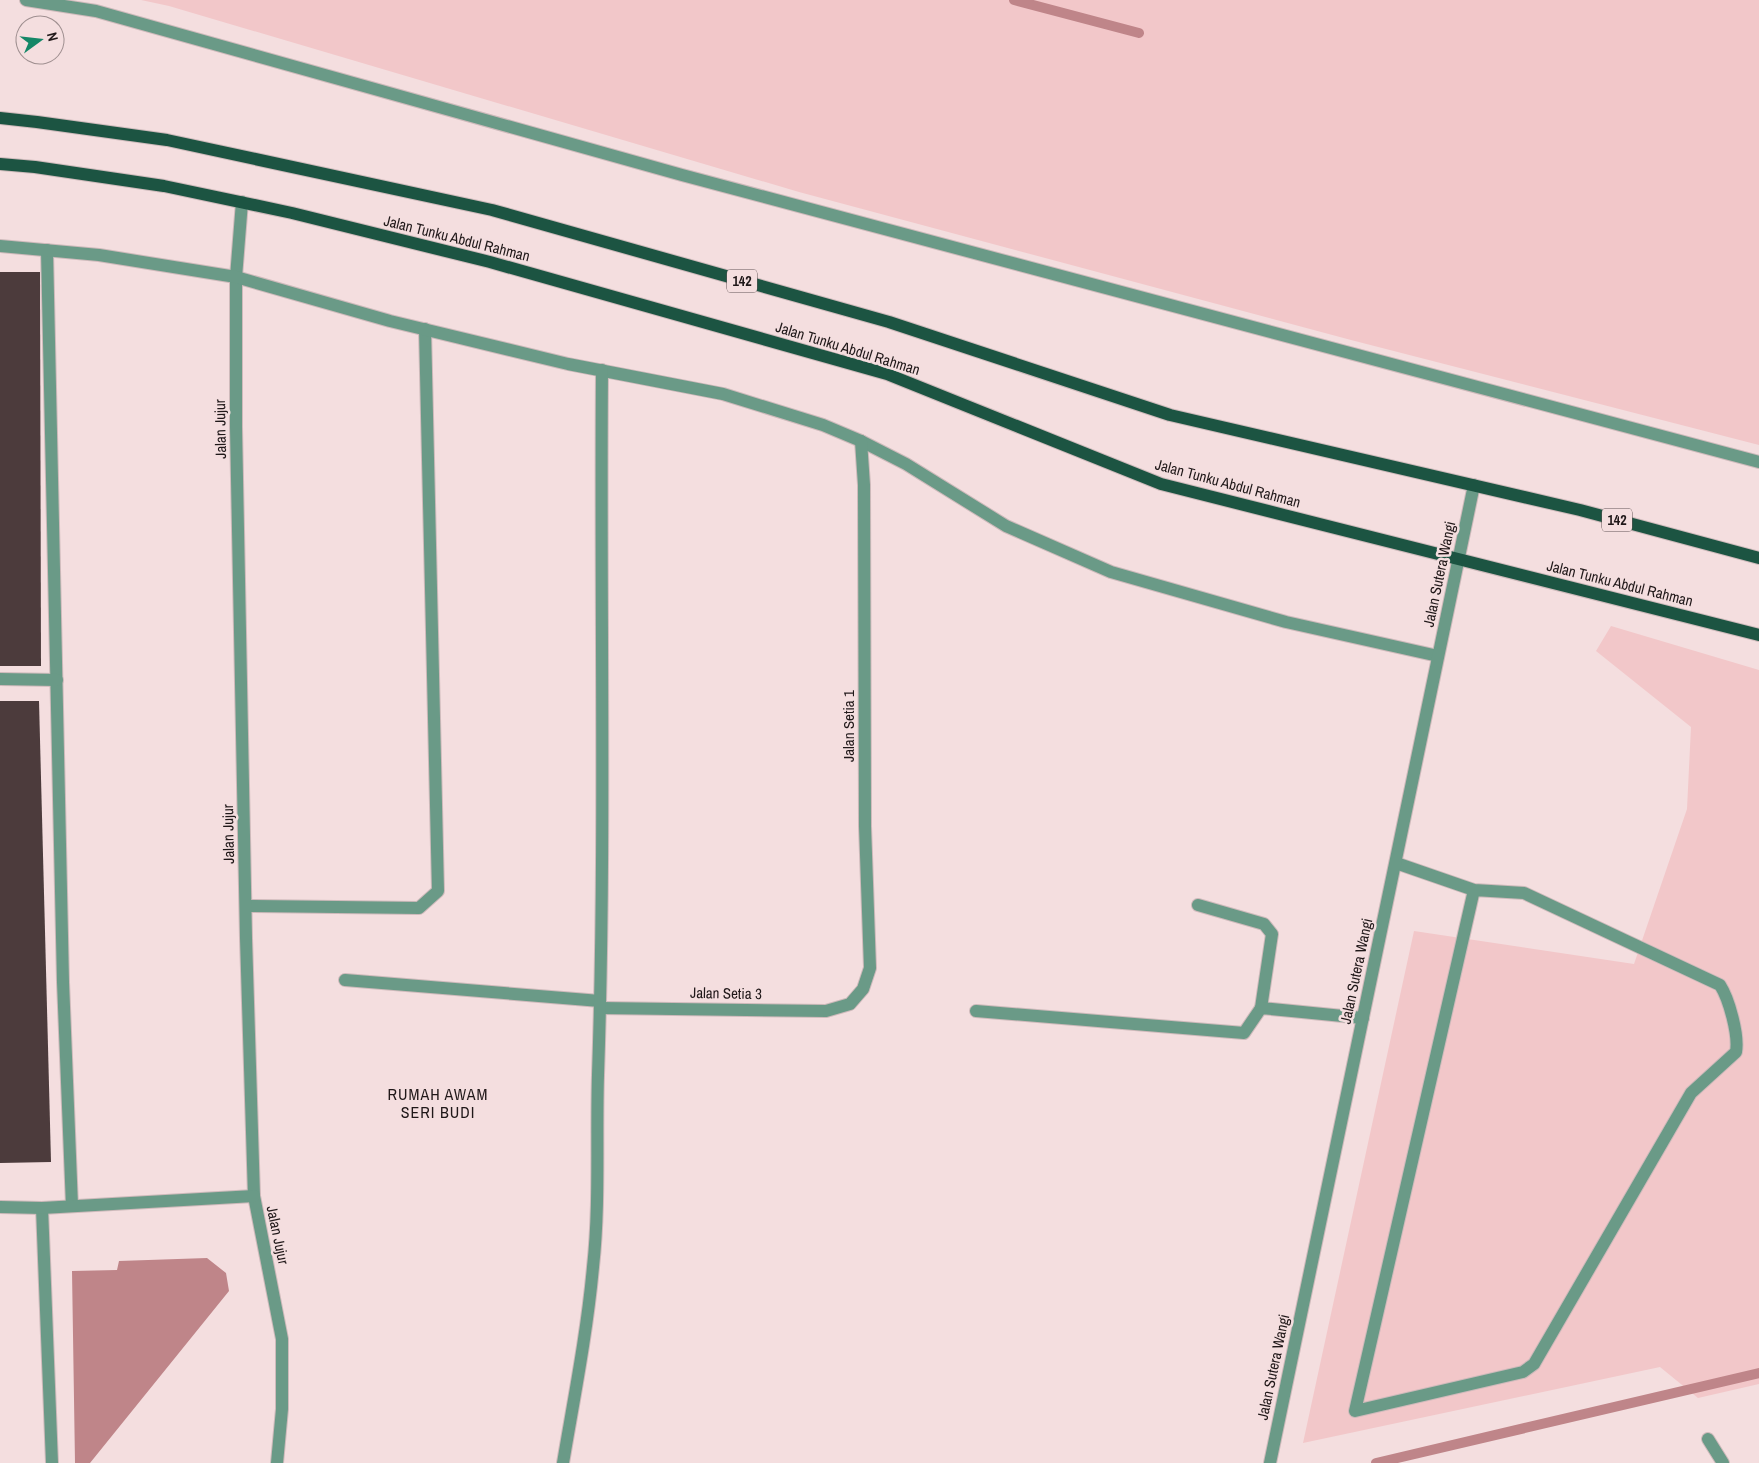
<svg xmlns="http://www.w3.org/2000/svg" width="1759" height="1463" font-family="'Archivo Narrow',sans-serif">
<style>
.green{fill:#f2c7c9}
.water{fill:#bf8589}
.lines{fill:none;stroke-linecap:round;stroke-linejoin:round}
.stream{stroke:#bf8589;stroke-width:10}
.building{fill:#4c3b3c}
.lane-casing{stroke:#cebabb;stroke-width:14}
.street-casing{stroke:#cebabb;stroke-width:14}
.primary-casing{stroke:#cebabb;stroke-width:14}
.lane{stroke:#6a9a87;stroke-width:12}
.street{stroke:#6a9a87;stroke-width:12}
.primary{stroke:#1c5442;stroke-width:12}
.labels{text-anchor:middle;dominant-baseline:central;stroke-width:5;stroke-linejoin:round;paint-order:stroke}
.shield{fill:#f4dedf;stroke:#605354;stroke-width:1}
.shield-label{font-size:14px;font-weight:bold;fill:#201819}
.street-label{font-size:15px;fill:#201819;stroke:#f4dedf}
.neighbourhood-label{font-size:16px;letter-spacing:1px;fill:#201819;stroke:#f4dedf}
</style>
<rect width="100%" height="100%" fill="#f4dedf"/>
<g class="green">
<polygon points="141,0 1759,0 1759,445 1351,340 799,192 169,6"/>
<polygon points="1611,626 1759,670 1759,1384 1698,1398 1660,1367 1303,1443 1414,931 1634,964 1687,809 1691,727 1596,651"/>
</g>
<polygon class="water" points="207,1258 226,1273 229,1291 90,1463 75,1463 72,1271 117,1270 119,1261"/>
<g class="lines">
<g class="stream">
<polyline points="1014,0 1139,33"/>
<polyline points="1376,1463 1759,1373"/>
</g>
</g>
<g class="building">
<polygon points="0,272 40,272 41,666 0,666"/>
<polygon points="0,701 39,701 51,1162 0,1163"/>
</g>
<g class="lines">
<g class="lane-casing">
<g id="lane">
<polyline points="26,0 96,11 682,175 1759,462"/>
<polyline points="47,250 63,982 72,1206"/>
<polyline points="0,679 57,680"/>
<path d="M1396 863 1474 890 1355 1411 1523 1372 1534 1364 1691 1093 1736 1052C1739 1035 1729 999 1720 985L1524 893 1474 890"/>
<polyline points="246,906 419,908 438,891 425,329"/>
<polyline points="42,1208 52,1463"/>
</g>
</g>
<g class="street-casing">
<g id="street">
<polyline points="242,202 236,277 236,427 246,938 254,1196 282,1339 282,1409 277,1463"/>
<polyline points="0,246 99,255 236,277 390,321 568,364 723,394 823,425 861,441 906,464 1006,526 1111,572 1286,622 1438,656"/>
<polyline points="1198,905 1264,924 1272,934 1261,1008"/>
<polyline points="345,980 600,1001"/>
<polyline points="600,1008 826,1011 850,1004 863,989 870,968 865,826 864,485 861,441"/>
<polyline points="976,1011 1244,1033 1261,1008 1363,1018"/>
<polyline points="0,1207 42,1208 254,1196"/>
<polyline points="1708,1439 1723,1463"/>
<path d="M563 1463C574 1398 587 1333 593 1267 600 1204 596 1138 598 1075 606 840 600 605 602 370"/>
<polyline points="1270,1463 1474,485"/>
</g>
</g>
<g class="primary-casing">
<g id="primary">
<polyline points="0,118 37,122 167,140 492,210 889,322 1170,415 1580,510 1759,558"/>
<polyline points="0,164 35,167 164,186 292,213 490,262 887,374 1161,484 1759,635"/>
</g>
</g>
<use href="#lane" class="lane"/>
<use href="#street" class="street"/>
<use href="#primary" class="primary"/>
</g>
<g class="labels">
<g class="shield">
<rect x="727" y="269.5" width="30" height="23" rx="4"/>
<rect x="1602" y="508.5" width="30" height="23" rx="4"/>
</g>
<g class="shield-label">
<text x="742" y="281">142</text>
<text x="1617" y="520">142</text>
</g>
<g class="street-label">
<text transform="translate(457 238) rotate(14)">Jalan Tunku Abdul Rahman</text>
<text transform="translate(848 348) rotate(17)">Jalan Tunku Abdul Rahman</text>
<text transform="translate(220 429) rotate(-91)">Jalan Jujur</text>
<text transform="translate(1228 483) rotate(15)">Jalan Tunku Abdul Rahman</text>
<text transform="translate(1439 574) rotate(-78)">Jalan Sutera Wangi</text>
<text transform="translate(1620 583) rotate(14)">Jalan Tunku Abdul Rahman</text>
<text transform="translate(848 726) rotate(-90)">Jalan Setia 1</text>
<text transform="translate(228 834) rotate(-91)">Jalan Jujur</text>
<text transform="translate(1356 971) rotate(-78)">Jalan Sutera Wangi</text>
<text transform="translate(726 993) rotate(1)">Jalan Setia 3</text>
<text transform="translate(278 1235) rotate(78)">Jalan Jujur</text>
<text transform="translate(1273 1367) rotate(-78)">Jalan Sutera Wangi</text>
</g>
<g class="neighbourhood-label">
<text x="438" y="1094">RUMAH AWAM<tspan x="438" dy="18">SERI BUDI</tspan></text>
</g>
</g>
<g transform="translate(40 40) rotate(75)"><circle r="24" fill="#f4dedf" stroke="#9f8f90"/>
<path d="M0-4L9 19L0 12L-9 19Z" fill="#148767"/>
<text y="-8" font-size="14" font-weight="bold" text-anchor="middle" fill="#201819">N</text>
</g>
</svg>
